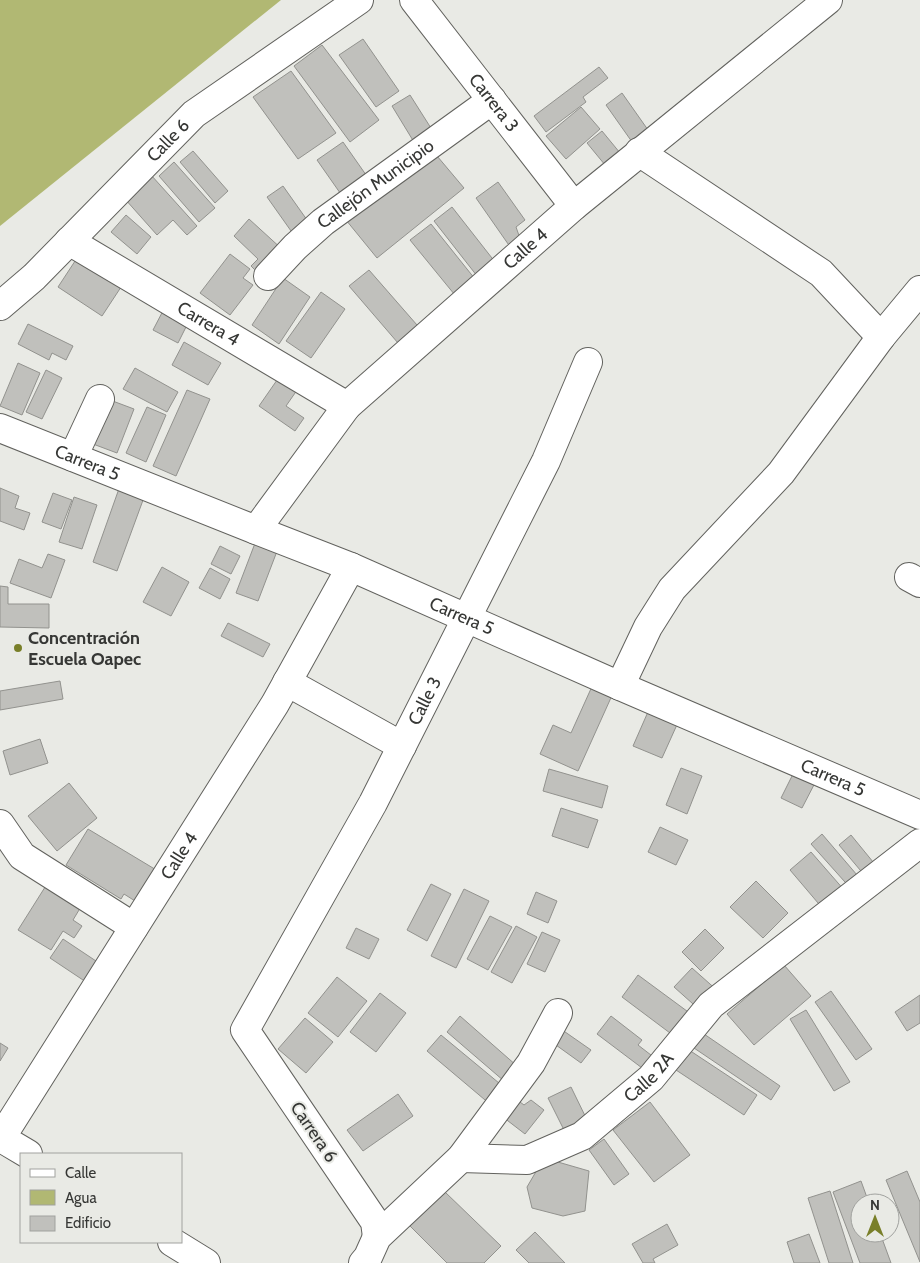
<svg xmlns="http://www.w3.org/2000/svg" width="920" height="1263" viewBox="0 0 920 1263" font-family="Cabin,sans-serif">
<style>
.water{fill:#b1b873}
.building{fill:#c0c0bc;stroke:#92928e}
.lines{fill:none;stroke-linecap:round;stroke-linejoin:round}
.street-casing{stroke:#62625e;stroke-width:30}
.secondary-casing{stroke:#62625e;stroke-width:30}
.street{stroke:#fff;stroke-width:28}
.secondary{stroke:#fff;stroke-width:28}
.poi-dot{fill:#797f29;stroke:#e9eae5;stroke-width:2}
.labels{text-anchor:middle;stroke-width:4;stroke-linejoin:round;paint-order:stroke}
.street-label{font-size:18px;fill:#363735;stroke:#e9eae5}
.poi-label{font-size:18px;font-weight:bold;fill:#363735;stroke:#e9eae5;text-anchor:start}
</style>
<rect width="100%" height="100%" fill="#e9eae5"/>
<polygon class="water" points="0,0 281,0 0,226"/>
<g class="building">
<polygon points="363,39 399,91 376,107 339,55"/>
<polygon points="322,45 379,120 350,142 294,66"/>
<polygon points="599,67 608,78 583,97 586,102 546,132 534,116"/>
<polygon points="291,71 336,133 298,159 253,97"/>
<polygon points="622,93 653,137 637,149 606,105"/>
<polygon points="410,95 436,136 417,147 392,106"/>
<polygon points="581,107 600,129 566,159 546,136"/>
<polygon points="602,131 625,159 610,171 587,143"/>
<polygon points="343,142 371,182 345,200 317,160"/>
<polygon points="432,150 464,188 377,258 346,220"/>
<polygon points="193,151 228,191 215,203 180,162"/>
<polygon points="174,162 215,208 199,222 159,176"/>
<polygon points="151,175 197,226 187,235 173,220 157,235 125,199"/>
<polygon points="498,182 525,220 516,227 522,244 513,251 476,198"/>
<polygon points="283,186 312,227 296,238 267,197"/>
<polygon points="452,207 499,267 481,281 434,221"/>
<polygon points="126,215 151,237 137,254 111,232"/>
<polygon points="249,219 283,250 260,275 251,266 258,259 234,236"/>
<polygon points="431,224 479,284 459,300 410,240"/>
<polygon points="81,252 125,281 102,316 58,287"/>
<polygon points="230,254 250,269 243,278 253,285 230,315 200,293"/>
<polygon points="369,270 424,333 404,350 349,286"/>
<polygon points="283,278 310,297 279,344 252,325"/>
<polygon points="321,292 345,309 311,358 286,341"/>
<polygon points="165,307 190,319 178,343 153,330"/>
<polygon points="28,324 73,346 66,360 52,353 49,360 18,344"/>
<polygon points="184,342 221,363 208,385 172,365"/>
<polygon points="18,363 40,373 22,415 0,406"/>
<polygon points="135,368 178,392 167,412 123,389"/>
<polygon points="46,370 62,378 42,419 26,412"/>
<polygon points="284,370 302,383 286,406 304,418 295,431 259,406"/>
<polygon points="187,390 210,399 176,476 153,466"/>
<polygon points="110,400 134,409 117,453 93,444"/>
<polygon points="147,407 166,415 146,462 126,453"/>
<polygon points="121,483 146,492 117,571 93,562"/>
<polygon points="0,488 19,496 15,508 30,513 24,530 0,521"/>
<polygon points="53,493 72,500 61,529 42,522"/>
<polygon points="74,497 97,505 82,549 59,542"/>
<polygon points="257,538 279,546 258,601 236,593"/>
<polygon points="220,546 240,556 231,574 211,564"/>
<polygon points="48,554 65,560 51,598 10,583 19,559 42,568"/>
<polygon points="162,567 189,582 171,616 143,602"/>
<polygon points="210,568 230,579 220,599 199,588"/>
<polygon points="0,586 8,587 8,604 49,604 49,628 0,627"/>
<polygon points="228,623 270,644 263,657 221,636"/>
<polygon points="60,681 63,699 0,710 0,691"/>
<polygon points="594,682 614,691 578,771 540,754 553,725 571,733"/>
<polygon points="651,705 680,718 662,758 633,746"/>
<polygon points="40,739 48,763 10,775 3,751"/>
<polygon points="681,768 702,776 687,814 666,805"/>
<polygon points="796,768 817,779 802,808 781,798"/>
<polygon points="549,769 608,786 602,808 543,791"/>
<polygon points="69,783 97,818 57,851 28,816"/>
<polygon points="561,808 598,820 588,848 552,836"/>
<polygon points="660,827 688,840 676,865 648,852"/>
<polygon points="88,829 163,874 143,906 124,894 121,899 66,865"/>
<polygon points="822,834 863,882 853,891 811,844"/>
<polygon points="851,835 878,868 866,877 839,845"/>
<polygon points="811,852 845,891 824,910 790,870"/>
<polygon points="756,881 788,913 763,938 730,907"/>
<polygon points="47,884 82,905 73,920 82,926 74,938 63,931 51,950 18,930"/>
<polygon points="431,884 451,894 427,941 407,930"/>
<polygon points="464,889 489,901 456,968 431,956"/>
<polygon points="536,892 557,901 548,923 527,914"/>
<polygon points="490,916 512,927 488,970 467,959"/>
<polygon points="516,926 537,937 512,983 491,972"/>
<polygon points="356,928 379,939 369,959 346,948"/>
<polygon points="705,929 724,948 701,971 682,952"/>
<polygon points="542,932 560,940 545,972 527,964"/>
<polygon points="63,939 99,963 86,982 50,958"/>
<polygon points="784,965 811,996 754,1045 727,1014"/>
<polygon points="692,968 719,992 702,1012 674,987"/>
<polygon points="638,975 695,1017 678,1039 622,997"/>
<polygon points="337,977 367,1001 338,1037 308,1013"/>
<polygon points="831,991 872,1049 856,1060 815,1002"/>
<polygon points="380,993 406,1013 376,1052 350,1032"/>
<polygon points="920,995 920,1023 907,1031 895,1012"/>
<polygon points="806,1010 850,1082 834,1091 790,1019"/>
<polygon points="460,1016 517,1066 504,1081 447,1032"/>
<polygon points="611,1016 642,1040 638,1045 660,1062 650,1074 597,1034"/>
<polygon points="305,1018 333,1042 306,1073 278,1049"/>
<polygon points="558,1027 591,1050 581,1063 549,1040"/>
<polygon points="704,1034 780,1086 771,1100 694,1048"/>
<polygon points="441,1035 505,1088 491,1105 427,1051"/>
<polygon points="0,1043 8,1048 0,1061"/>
<polygon points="689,1050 757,1095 744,1115 676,1070"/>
<polygon points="571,1087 590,1126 568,1138 548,1098"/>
<polygon points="398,1094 413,1116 363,1151 347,1130"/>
<polygon points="512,1096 524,1105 531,1100 544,1110 525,1134 499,1114"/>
<polygon points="650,1102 690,1155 654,1182 613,1130"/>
<polygon points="604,1139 629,1174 614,1185 589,1150"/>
<polygon points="544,1158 589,1171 585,1211 563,1216 532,1208 527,1187"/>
<polygon points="907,1171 920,1202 920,1262 886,1180"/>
<polygon points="861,1181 869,1203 860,1203 860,1233 880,1233 891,1263 860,1263 833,1192"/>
<polygon points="830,1191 853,1263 829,1263 808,1198"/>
<polygon points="445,1192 501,1246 484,1263 447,1263 410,1226"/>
<polygon points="667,1224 678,1245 653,1259 655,1263 643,1263 632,1244"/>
<polygon points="535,1232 565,1263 529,1263 516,1250"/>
<polygon points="809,1234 820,1263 794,1263 787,1242"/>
</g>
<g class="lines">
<g class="street-casing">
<g id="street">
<path id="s1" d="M414 0 574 206"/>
<polyline points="639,152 821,273 881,337"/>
<path id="s2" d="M69 241 347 406"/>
<path id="s3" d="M268 276 295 247 323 222 492 100"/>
<path id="s4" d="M0 306 34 277 194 114 359 0"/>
<path id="s5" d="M0 428 256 530"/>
<polyline points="73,457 100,399"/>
<path id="s6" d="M351 567 620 686 920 815"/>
<polyline points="909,577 920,583"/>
<polyline points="287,682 402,746"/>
<polyline points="620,686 648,627 672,589 781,473 881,337 920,290"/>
<polyline points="0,824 22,856 134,927"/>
<path id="s7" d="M461 1158 527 1160 582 1136 651 1078 711 1005 920 843"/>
<path id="s8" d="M377 1237 375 1222 245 1030 373 803 546 461 588 362"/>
<polyline points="363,1263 368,1257 377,1237 461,1158 531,1063 558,1013"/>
</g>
</g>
<g class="secondary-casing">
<g id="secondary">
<path id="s9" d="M28 1154 1 1138 275 704 351 567 256 530 347 406 574 206 828 0"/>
<polyline points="172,1242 206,1263"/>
</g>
</g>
<use href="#street" class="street"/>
<use href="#secondary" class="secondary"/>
</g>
<circle class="poi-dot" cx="18" cy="648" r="5"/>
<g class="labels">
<g class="street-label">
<text dy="6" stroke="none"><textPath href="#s1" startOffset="130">Carrera 3</textPath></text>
<text dy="6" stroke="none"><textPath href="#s4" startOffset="236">Calle 6</textPath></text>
<text dy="6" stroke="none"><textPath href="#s3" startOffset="142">Callejón Municipio</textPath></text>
<text dy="6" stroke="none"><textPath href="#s9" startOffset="1195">Calle 4</textPath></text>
<text dy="6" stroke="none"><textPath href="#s2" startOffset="162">Carrera 4</textPath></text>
<text dy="6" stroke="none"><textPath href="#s5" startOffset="94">Carrera 5</textPath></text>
<text dy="6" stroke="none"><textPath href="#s6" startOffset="121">Carrera 5</textPath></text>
<text dy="6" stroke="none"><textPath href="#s8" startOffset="622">Calle 3</textPath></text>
<text dy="6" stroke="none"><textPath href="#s6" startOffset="526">Carrera 5</textPath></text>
<text dy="6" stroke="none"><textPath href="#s9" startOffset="365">Calle 4</textPath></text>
<text dy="6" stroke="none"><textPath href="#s7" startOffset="215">Calle 2A</textPath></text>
<text transform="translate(314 1132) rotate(56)" y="6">Carrera 6</text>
</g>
<g class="poi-label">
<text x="28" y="644">Concentración<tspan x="28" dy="21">Escuela Oapec</tspan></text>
</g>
</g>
<rect x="20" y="1153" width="162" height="90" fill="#e9eae5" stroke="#a1a29f"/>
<rect x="30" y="1169" width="25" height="8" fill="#ffffff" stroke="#a1a29f"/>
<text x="65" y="1178" font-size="15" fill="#363735">Calle</text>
<rect x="30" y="1190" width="25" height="15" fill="#b1b873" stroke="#a1a29f"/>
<text x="65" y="1203" font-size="15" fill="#363735">Agua</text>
<rect x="30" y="1216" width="25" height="15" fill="#c0c0bc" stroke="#a1a29f"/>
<text x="65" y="1228" font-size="15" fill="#363735">Edificio</text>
<g transform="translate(875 1218)"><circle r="24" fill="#e9eae5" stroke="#a1a29f"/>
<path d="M0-4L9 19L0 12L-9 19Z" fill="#797f29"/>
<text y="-8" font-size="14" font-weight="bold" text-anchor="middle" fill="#363735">N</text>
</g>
</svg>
